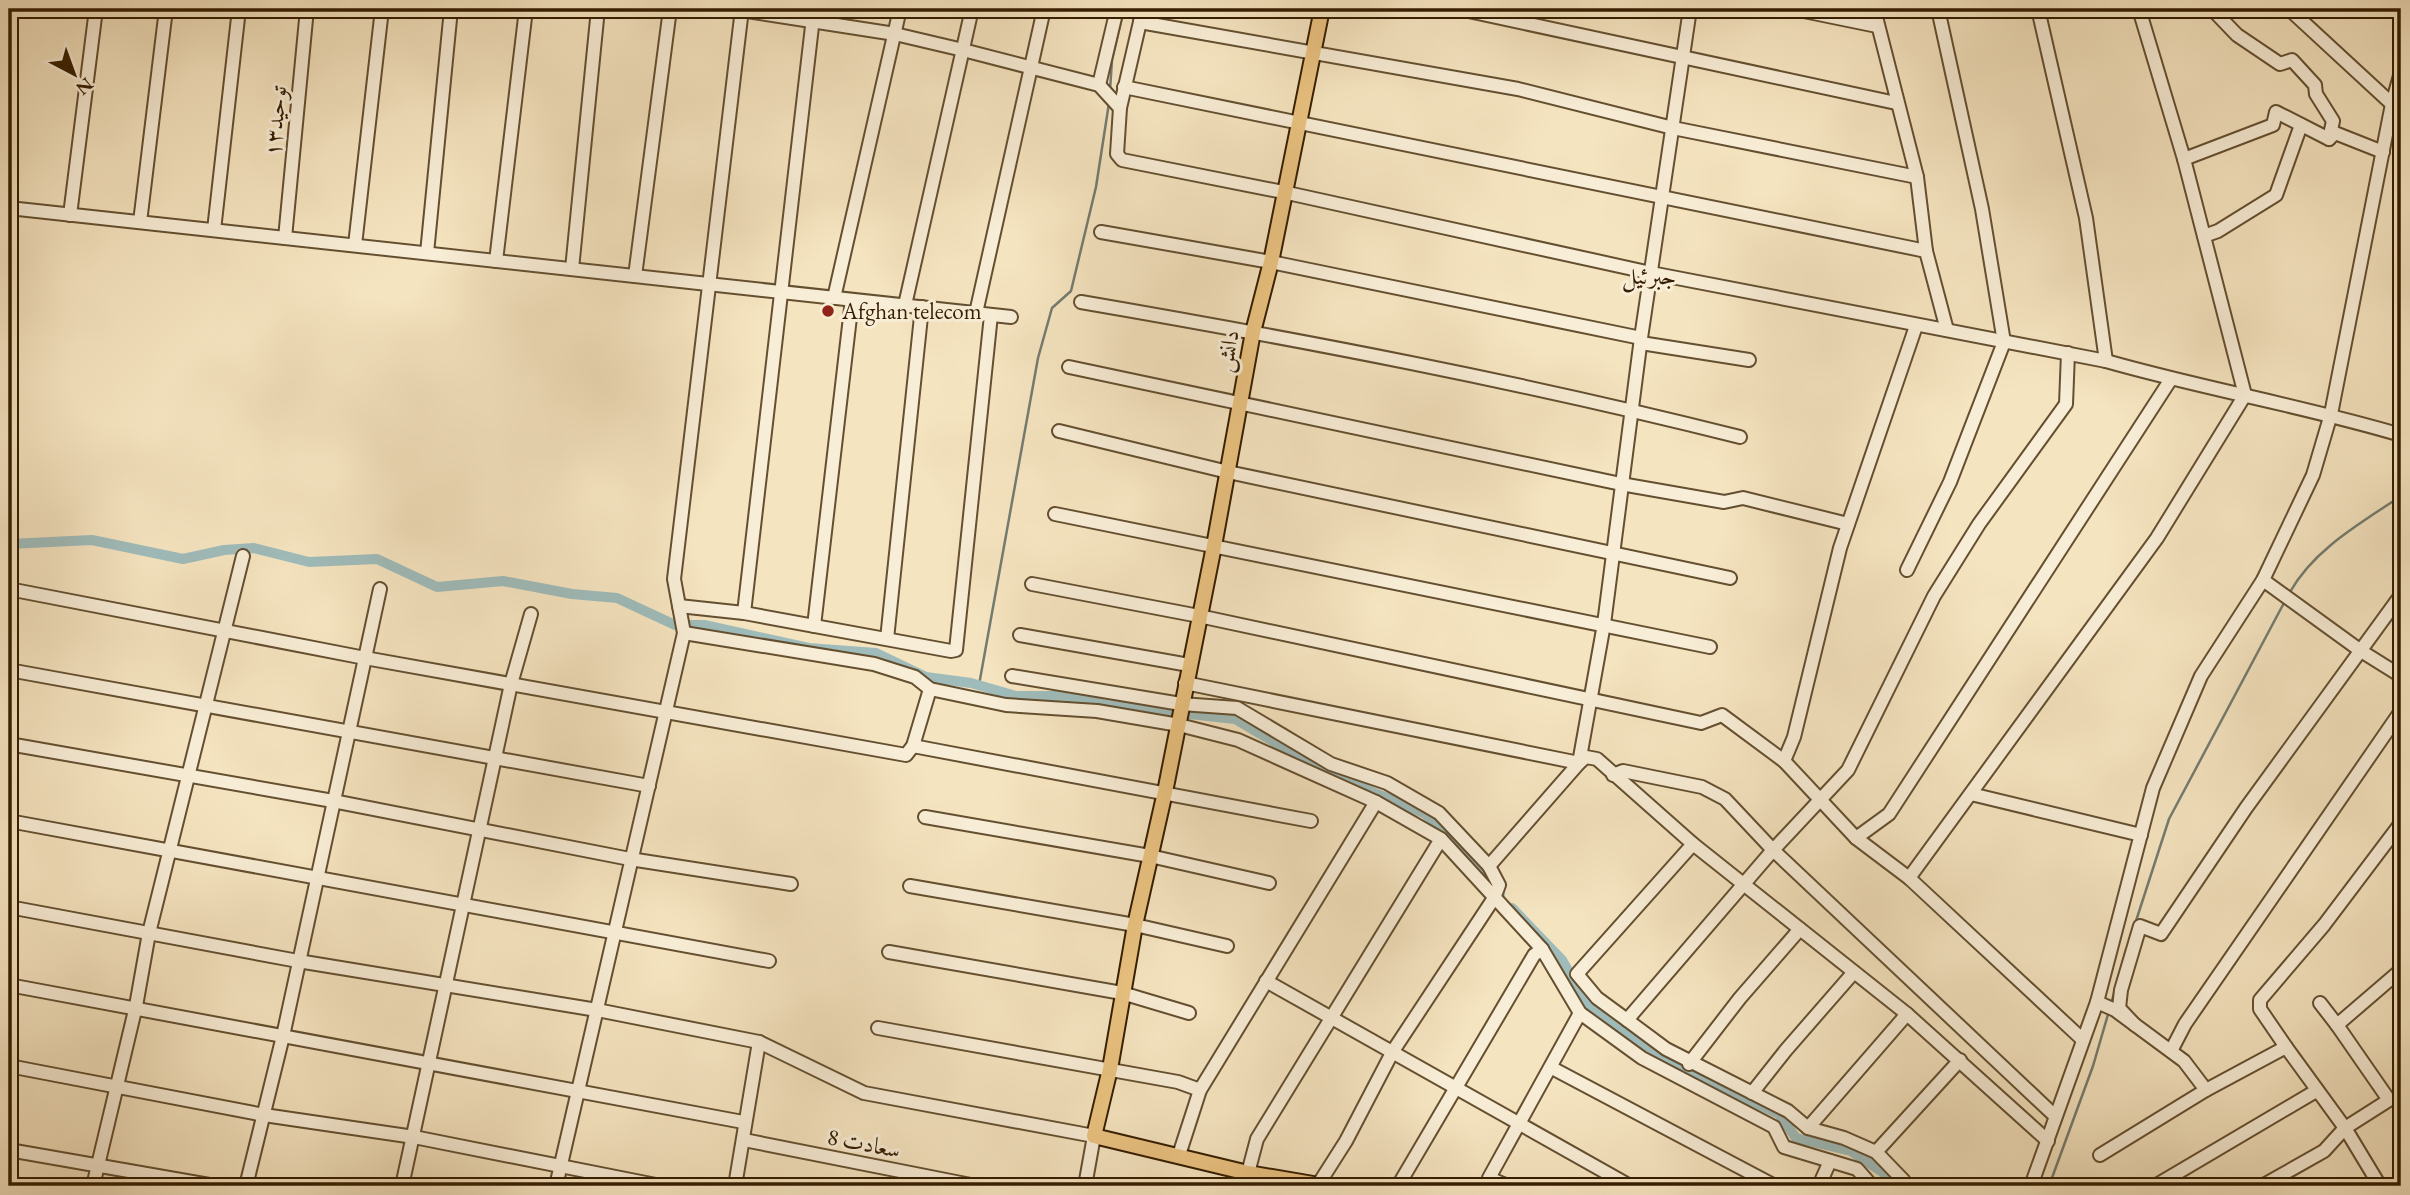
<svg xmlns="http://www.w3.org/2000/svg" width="2410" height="1195" viewBox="0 0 2410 1195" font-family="'EB Garamond',Amiri,serif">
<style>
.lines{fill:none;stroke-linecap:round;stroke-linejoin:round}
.stream{stroke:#747c70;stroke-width:2.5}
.canal{stroke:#9fbcbb;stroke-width:10}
.minor-casing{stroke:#644f30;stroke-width:16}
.major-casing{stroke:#341d00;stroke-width:18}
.minor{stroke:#f8edd6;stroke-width:12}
.major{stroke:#eac280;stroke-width:14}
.poi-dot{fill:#8f2418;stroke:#f8edd6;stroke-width:2.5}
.labels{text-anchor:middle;stroke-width:6;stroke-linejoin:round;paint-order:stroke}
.street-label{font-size:23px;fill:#341d00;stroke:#f8edd6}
.poi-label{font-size:23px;fill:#341d00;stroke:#f8edd6;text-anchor:start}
.neighbourhood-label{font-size:24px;fill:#341d00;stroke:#f8edd6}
</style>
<rect width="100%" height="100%" fill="#f5e4c0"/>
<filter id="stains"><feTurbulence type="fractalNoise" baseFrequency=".00286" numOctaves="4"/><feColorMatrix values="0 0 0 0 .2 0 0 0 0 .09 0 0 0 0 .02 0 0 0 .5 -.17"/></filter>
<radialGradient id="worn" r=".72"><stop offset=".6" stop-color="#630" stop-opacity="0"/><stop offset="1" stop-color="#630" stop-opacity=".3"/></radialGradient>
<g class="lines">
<g class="stream">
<polyline points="1110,90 1112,60 1124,9"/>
<path d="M2290 592C2314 549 2361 523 2401 496"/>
<polyline points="979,685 1038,358 1052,308 1071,291 1096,187 1109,103"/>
<polyline points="2135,924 2169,819 2285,601"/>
<polyline points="2111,1004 2126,950"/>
<polyline points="2049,1186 2093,1066 2109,1011"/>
</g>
<g class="canal">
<polyline points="9,544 92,540 183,559 224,550 254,548 309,562 377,559 437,587 503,581 572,594 617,598 675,625 704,625 809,648 876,653 926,677 971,683 1016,696 1064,696 1107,705 1235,719 1330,775 1424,813 1454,839 1500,894"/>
<polyline points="1512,908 1562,960 1586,1002 1666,1062 1779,1114 1796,1138 1851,1151 1884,1173 1887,1186"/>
</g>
<g class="minor-casing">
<g id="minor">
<polyline points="734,9 895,34 963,50 1099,85 1120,108"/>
<path d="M1143 9 1120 108 1117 154 1122 160 1283 192 1651 273 2106 361C2204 389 2304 406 2401 435"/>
<polyline points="1459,9 1896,103"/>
<polyline points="1794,9 1877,26"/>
<polyline points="1874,9 1917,177 1926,251 1947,330"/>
<polyline points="2038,9 2086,218 2106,361"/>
<polyline points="2212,9 2237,35 2280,64 2292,60 2315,85 2316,94 2333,121 2329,139"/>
<polyline points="2289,9 2392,104"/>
<polyline points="2398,9 2401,12"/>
<polyline points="1140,22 1518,89 1673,128 1917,177"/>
<polyline points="1099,85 1117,9"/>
<polyline points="1124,87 1926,251"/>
<polyline points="2184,159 2273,125 2276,112 2329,139 2335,133 2383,152"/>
<polyline points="9,208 1011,317"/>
<polyline points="70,215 96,9"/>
<polyline points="140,222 166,9"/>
<polyline points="214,230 239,9"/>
<polyline points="1101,232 1271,262 1641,338"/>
<polyline points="2204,236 2218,231 2276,195 2301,125"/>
<polyline points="285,238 307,9"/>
<polyline points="355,245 382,9"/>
<polyline points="427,253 451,9"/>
<polyline points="496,261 526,9"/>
<polyline points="572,269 598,9"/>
<polyline points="635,276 670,9"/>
<polyline points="834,298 900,9"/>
<path d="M1081 302C1302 340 1522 382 1740 437"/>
<polyline points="905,305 972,9"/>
<polyline points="976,313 1044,9"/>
<polyline points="1641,343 1749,360"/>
<polyline points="1069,367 1621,484 1724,502 1743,498 1848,524"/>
<polyline points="1059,431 1228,472 1730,578"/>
<polyline points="1055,514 1710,647"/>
<polyline points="1907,570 1950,482 2004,342 1982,209 1938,9"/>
<polyline points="2263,580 2361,651 2401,676"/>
<polyline points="1032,584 1199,616 1701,723 1722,715 1784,761 1856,838 1909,878 2083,1040"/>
<polyline points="9,589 365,658 906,755 913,746 930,689"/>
<polyline points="679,606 744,613 951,651 956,650 991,315"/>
<polyline points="744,613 814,9"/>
<polyline points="814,626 852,300"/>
<polyline points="684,633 874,664 915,677 930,689 1006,705 1097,711 1179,725 1238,740 1376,802 1441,839 1542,949 1580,1013 1642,1058 1774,1127 1784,1147 1857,1169 1872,1186"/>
<polyline points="1020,635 1189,665"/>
<polyline points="887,639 922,307"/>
<polyline points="9,670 649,786"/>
<polyline points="1012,676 1181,704 1237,708 1331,764 1387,783 1439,813 1489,866 1499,885 1494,898 1393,1051 1346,1141 1318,1185"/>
<polyline points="1185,683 1579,763 1586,757 1597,759 1693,844 1907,1014 2048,1141"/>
<polyline points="9,744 333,801 630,859 791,884"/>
<polyline points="913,746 1311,821"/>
<polyline points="1784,761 1794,737 1840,548 1916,326"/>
<polyline points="1613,775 1623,771 1702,787 1725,799 1773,850 2055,1116"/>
<polyline points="1971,794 2141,835"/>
<polyline points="925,817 1150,856 1269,883"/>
<polyline points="9,821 769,961"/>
<polyline points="1856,838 1889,814 2171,379"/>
<polyline points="1489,866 1579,763 1604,624 1641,338 1690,9"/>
<polyline points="1909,878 2157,538 2245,395 2184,159 2139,9"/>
<polyline points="910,886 1135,925 1227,946"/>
<polyline points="9,907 298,961 597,1010 759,1042 864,1093 1094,1136 1085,1186"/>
<polyline points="889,952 1122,993 1189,1013"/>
<polyline points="1266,981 1630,1186"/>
<polyline points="9,985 743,1122"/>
<polyline points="2097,1002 2115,1010 2184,1061 2206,1090"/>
<polyline points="2320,1003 2337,1025"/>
<polyline points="1627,1020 1597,998 1577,974 1693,844"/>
<polyline points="2135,1025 2119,1008 2121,990 2140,926 2161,934 2246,808 2401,595"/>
<polyline points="878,1028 1178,1082 1200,1090"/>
<polyline points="2286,1047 2260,1009 2260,1000 2324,925 2401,823"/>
<polyline points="2171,1051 2185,1024 2401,711"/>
<polyline points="1689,1064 1740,998 1800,929"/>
<polyline points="9,1066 264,1115 414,1137 661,1186"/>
<polyline points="1552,1068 1775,1186"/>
<polyline points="1752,1093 1786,1050 1854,972"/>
<polyline points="1808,1128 1907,1014"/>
<polyline points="744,1140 976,1186"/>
<polyline points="9,1150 215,1186"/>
<polyline points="1876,1152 1960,1060"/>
<polyline points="1179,1155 1200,1090 1376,802"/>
<polyline points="2100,1155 2206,1090 2286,1047 2345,1128 2380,1186"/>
<polyline points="1248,1173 1257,1139 1441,839"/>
<polyline points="1904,1181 1876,1152 1844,1138 1808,1128 1788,1111 1666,1049 1627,1020 1773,850 1848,770 1934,596 1979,524 2066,404 2068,353"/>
<polyline points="93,1186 136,1006 149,933 243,556"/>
<polyline points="246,1186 283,1036 380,589"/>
<polyline points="402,1186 511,684 531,614"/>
<polyline points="556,1186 684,633 674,579 742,9"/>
<polyline points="735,1186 759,1042"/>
<polyline points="1398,1186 1534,955 1542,949"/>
<polyline points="1508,1186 1489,1178 1580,1013"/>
<polyline points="1819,1186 1830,1161"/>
<polyline points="2031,1186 2097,1002 2153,788 2201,676 2263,580 2313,475 2331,414 2392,104 2401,72"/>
<polyline points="2155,1186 2316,1091"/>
<polyline points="2262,1186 2324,1151 2345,1128 2389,1100 2337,1025 2401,970"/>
</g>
</g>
<g class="major-casing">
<polyline id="major" points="1322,9 1271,262 1253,332 1214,546 1165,792 1135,925 1110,1069 1094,1136 1248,1173 1325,1186"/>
</g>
<use href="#minor" class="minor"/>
<use href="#major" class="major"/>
</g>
<circle class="poi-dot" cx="828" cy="311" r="7"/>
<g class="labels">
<g class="street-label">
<text transform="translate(275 121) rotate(-85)" y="8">توحید۱۳</text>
<text transform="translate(1227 351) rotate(-79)" y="8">دانش</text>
<text transform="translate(864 1143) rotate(11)" y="8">سعادت 8</text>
</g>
<g class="poi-label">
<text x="842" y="319">Afghan telecom</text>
</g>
<g class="neighbourhood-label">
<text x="1649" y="284">جبرئیل</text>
</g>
</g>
<rect width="2410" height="1195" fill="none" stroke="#f5e4c0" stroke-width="35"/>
<rect x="10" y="10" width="2389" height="1174" fill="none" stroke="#341d00" stroke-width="3.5"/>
<rect x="18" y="18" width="2375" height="1160" fill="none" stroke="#341d00" stroke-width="2"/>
<g transform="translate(74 74) rotate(139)" stroke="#f8edd6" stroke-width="5" paint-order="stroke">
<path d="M0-5L12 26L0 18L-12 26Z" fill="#341d00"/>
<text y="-10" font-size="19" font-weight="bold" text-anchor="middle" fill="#341d00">N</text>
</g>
<rect width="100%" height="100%" filter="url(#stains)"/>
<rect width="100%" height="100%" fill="url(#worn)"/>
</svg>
